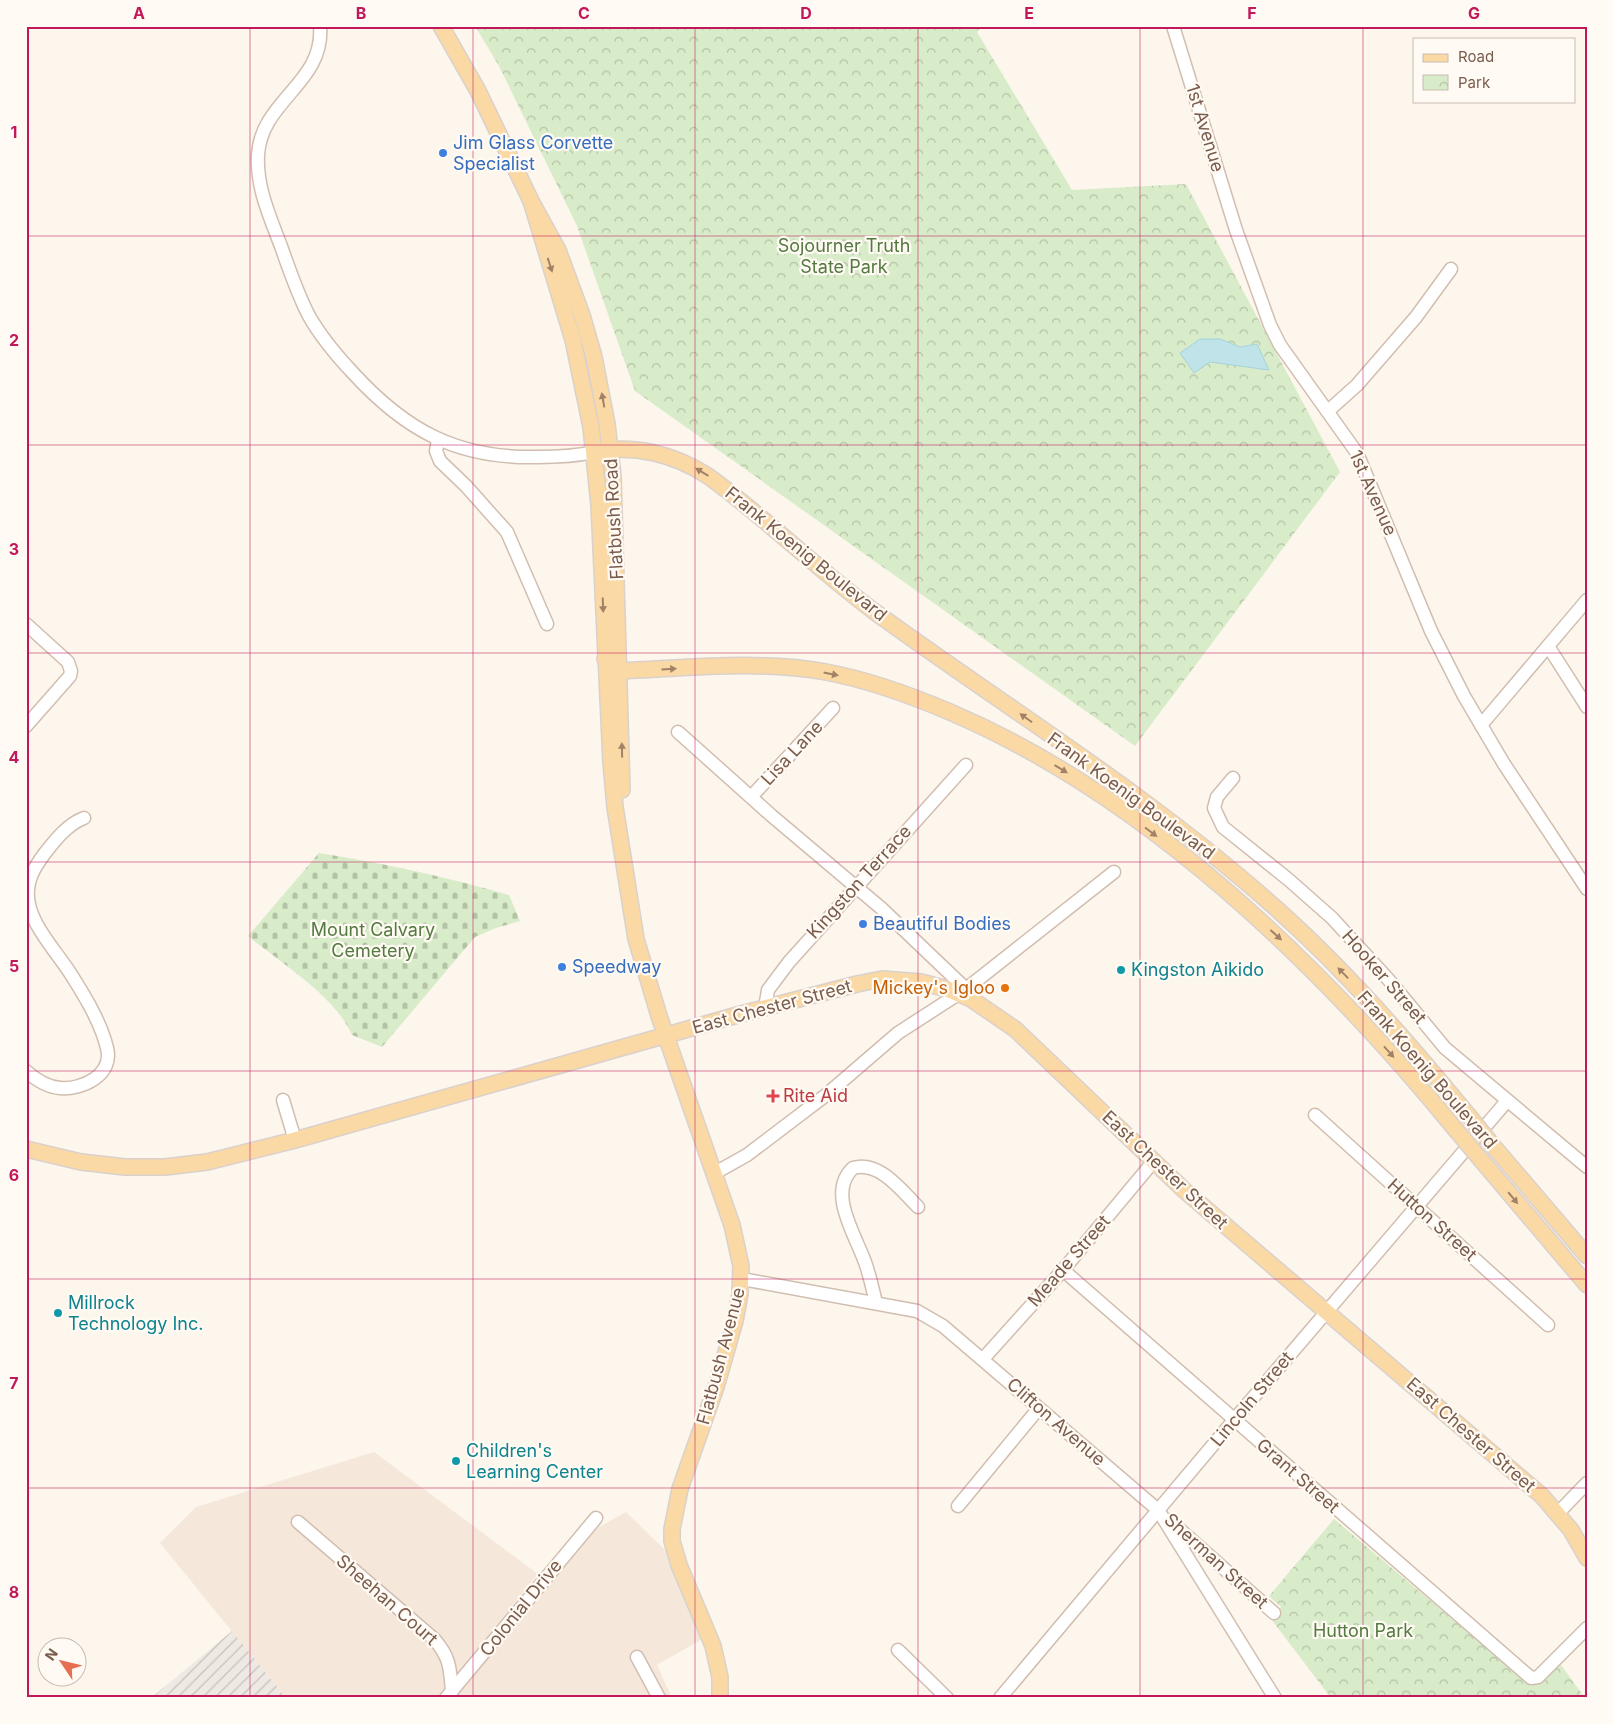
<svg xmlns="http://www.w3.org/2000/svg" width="1613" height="1724" viewBox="0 0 1613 1724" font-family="Inter,sans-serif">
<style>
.residential{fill:#f5e8da}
.industrial{fill:url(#industrial-furrows)}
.cemetery{fill:url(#cemetery-stones)}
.park{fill:url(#park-crowns)}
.water{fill:#bfe3e8;stroke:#a5d3da}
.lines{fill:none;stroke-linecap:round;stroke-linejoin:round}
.minor-casing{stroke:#d1beb0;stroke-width:15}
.major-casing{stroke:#dad1cd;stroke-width:18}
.minor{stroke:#fff;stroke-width:12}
.major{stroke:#fbd9a5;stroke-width:15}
.major-bridge-casing{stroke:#dad1cd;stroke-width:18;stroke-linecap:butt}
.major-bridge{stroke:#fbd9a5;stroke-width:15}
.oneway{fill:#a18267}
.grid{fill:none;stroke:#c2185b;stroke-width:1;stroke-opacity:0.55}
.shop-dot{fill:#3f7fe0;stroke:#fffaf3;stroke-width:2}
.culture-dot{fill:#0f9aa8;stroke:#fffaf3;stroke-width:2}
.food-dot{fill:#e8710a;stroke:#fffaf3;stroke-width:2}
.health-dot{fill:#e0444e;stroke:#fffaf3;stroke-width:2}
.labels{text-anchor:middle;stroke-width:4.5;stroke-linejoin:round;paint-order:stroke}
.street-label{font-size:18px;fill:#7a5c4d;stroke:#fffaf3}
.shop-label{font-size:18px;fill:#366cbe;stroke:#fffaf3;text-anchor:start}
.park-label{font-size:18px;fill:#537a41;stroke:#fffaf3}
.culture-label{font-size:18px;fill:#0d838f;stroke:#fffaf3;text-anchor:start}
.food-label{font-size:18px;fill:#c56008;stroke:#fffaf3;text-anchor:end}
.health-label{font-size:18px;fill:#be3a42;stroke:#fffaf3;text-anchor:start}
.neatline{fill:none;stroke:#c2185b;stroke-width:2}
.grid-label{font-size:16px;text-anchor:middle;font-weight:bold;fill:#c2185b}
</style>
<defs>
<pattern id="industrial-furrows" width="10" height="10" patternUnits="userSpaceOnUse" patternTransform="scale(1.25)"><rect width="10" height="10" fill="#efe9e4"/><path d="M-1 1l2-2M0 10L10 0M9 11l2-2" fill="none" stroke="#c7c0bb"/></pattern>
<pattern id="cemetery-stones" width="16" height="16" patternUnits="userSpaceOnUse" patternTransform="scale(1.25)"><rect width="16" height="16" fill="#d8ecc9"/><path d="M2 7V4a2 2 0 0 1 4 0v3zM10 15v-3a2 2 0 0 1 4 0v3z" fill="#b4c2a5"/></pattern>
<pattern id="park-crowns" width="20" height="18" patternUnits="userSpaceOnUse" patternTransform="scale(1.25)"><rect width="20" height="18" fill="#d8ecc9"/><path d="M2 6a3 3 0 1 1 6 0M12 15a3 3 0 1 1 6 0" fill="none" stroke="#b4c2a5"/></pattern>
</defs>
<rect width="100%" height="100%" fill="#fdf6ec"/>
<g class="residential">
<polygon points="374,1452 538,1574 439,1698 286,1698 160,1543 196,1507"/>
<polygon points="626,1512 666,1551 704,1638 657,1665 672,1698 454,1698 590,1532"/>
</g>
<polygon class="industrial" points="232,1631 286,1698 151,1698"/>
<path class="cemetery" d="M319 853C383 863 447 877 509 895L520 921 496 928 475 937 382 1047 352 1035C336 997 281 963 248 936Z"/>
<g class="park">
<polygon points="475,26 982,26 977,32 1072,190 1186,184 1340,472 1135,746 635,391 577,226 499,66"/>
<polygon points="1334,1519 1531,1686 1561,1665 1585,1698 1331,1698 1271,1619 1281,1607 1269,1596"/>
</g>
<polygon class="water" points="1200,339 1220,339 1240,347 1257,344 1269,370 1210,362 1194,373 1180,353"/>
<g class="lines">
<g class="minor-casing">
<g id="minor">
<path d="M320 26C325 83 261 100 258 155 256 188 271 219 282 249 290 272 298 295 309 316 321 337 336 355 353 373 406 431 458 459 538 457 557 457 576 456 594 452"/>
<polyline points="1173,26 1236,230 1270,325 1280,345 1357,453 1431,631 1464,696 1504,764 1587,889"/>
<polyline points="1328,411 1357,385 1416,317 1451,269"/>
<polyline points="438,440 436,451 440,461 466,486 507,532 547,624"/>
<polyline points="26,624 68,662 71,671 70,676 26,726"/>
<polyline points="1548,646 1587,707"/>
<polyline points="1481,725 1587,600"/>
<polyline points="678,732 772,816 881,908 966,989"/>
<polyline points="1233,778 1217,797 1214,808 1223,827 1289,880 1332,918 1388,979 1445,1048 1587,1167"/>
<polyline points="751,797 833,708"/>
<polyline points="765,1008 768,990 789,962 966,765"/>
<path d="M26 1071C35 1079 47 1087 60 1088 82 1090 114 1075 107 1048 101 1023 86 998 72 976 57 951 25 921 28 890 29 875 37 864 45 853 56 839 68 824 84 818"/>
<polyline points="283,1100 295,1140"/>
<polyline points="1315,1115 1548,1325"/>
<polyline points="713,1174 747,1155 826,1095 898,1033 966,989 1114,872"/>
<polyline points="1063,1270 1531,1678 1538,1677 1587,1628"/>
<polyline points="742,1279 917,1311 943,1326 1158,1510 1275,1698"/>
<path d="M876 1303C873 1290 870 1277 866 1265 857 1237 826 1193 853 1168 879 1160 902 1191 918 1207"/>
<polyline points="983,1359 1063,1270 1153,1162"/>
<polyline points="958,1506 1039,1408"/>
<polyline points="1558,1513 1587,1483"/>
<polyline points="1169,1520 1274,1613"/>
<path d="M298 1522 434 1639C450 1657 450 1668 452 1691"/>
<polyline points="898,1650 947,1698"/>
<polyline points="637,1657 659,1698"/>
<polyline points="446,1698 596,1518"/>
<polyline points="1000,1698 1234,1420 1506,1102"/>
</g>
</g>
<g class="major-casing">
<g id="major">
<polyline points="441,26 478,91 531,201 558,250 582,315 594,357 607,424 613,476 622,790"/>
<polyline points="531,201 573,340 591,427 599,505 611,762 615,807 636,939 659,1016 732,1225 741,1266 740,1294 735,1321 716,1387 680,1489 672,1529 672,1541 679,1565 713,1646 720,1677 720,1698"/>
<path d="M594 452C634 444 674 454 708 476 766 518 817 569 875 612 1007 708 1147 794 1270 903 1343 967 1406 1040 1468 1115"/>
<path d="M605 659 613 668 620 671C689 668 758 660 826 672 869 680 910 695 950 712 1147 796 1322 966 1456 1130"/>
<polyline points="1494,1147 1587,1256"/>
<polyline points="26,1149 81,1162 125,1167 165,1167 207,1162 295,1140 741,1014 857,984 882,979 921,982 947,989 971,999 1015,1029 1185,1191 1542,1496 1571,1530 1587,1558"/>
<polyline points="1482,1161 1587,1285"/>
</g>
</g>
<use href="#minor" class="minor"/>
<use href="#major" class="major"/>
<g class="major-bridge-casing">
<g id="major-bridge">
<polyline points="1468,1115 1494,1147"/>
<polyline points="1456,1130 1482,1161"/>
</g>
</g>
<use href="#major-bridge" class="major-bridge"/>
</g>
<defs><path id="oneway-solid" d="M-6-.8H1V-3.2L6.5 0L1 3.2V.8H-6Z" transform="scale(1.25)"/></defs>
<g class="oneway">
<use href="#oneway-solid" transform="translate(550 265) rotate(72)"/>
<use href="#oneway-solid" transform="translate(603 400) rotate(-100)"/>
<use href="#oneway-solid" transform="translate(702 472) rotate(-149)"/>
<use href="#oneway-solid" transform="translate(603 605) rotate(88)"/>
<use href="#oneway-solid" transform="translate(669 669) rotate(-3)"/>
<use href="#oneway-solid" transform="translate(831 674) rotate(11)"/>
<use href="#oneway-solid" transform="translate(1026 718) rotate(-145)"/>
<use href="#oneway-solid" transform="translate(622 750) rotate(-91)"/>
<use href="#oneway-solid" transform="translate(1061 769) rotate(31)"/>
<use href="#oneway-solid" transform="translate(1151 832) rotate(37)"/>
<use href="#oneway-solid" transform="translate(1276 935) rotate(42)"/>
<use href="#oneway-solid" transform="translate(1343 973) rotate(-134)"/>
<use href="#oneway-solid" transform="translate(1389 1052) rotate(48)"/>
<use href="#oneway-solid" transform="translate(1513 1198) rotate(50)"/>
</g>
<path class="grid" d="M250 26V1698M473 26V1698M695 26V1698M918 26V1698M1140 26V1698M1363 26V1698M26 236H1587M26 445H1587M26 653H1587M26 862H1587M26 1071H1587M26 1279H1587M26 1488H1587"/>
<g class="shop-dot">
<circle cx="443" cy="153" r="5"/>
<circle cx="863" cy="924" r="5"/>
<circle cx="562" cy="967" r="5"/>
</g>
<g class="culture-dot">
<circle cx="1121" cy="970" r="5"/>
<circle cx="58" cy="1313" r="5"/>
<circle cx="456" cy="1461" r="5"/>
</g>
<circle class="food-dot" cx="1005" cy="988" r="5"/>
<path class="health-dot" d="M770.5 1088.5h5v5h5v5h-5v5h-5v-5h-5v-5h5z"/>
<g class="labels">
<g class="street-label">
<text transform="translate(1205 128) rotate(73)" y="6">1st Avenue</text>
<text transform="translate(1373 493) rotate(66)" y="6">1st Avenue</text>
<text transform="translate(614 519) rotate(-93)" y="6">Flatbush Road</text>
<text transform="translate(806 554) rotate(39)" y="6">Frank Koenig Boulevard</text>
<text transform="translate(792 753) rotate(-47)" y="6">Lisa Lane</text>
<text transform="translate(1131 796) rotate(36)" y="6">Frank Koenig Boulevard</text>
<text transform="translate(859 882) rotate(-48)" y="6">Kingston Terrace</text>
<text transform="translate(1384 977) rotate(49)" y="6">Hooker Street</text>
<text transform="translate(772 1007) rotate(-15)" y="6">East Chester Street</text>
<text transform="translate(1427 1070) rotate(49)" y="6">Frank Koenig Boulevard</text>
<text transform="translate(1165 1170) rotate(43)" y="6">East Chester Street</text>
<text transform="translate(1432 1220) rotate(42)" y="6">Hutton Street</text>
<text transform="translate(1069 1261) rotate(-49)" y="6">Meade Street</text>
<text transform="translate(721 1356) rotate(-75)" y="6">Flatbush Avenue</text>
<text transform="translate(1252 1399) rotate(-50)" y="6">Lincoln Street</text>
<text transform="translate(1056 1422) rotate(41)" y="6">Clifton Avenue</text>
<text transform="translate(1471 1435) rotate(41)" y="6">East Chester Street</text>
<text transform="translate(1298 1476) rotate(41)" y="6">Grant Street</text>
<text transform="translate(1216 1561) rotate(42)" y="6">Sherman Street</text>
<text transform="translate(387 1600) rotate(41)" y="6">Sheehan Court</text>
<text transform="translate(521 1608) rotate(-51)" y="6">Colonial Drive</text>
</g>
<g class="shop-label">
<text x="453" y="149">Jim Glass Corvette<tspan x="453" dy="21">Specialist</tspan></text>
<text x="873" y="930">Beautiful Bodies</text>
<text x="572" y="973">Speedway</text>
</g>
<g class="park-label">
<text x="844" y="252">Sojourner Truth<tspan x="844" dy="21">State Park</tspan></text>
<text x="373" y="936">Mount Calvary<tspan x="373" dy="21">Cemetery</tspan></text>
<text x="1363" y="1637">Hutton Park</text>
</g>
<g class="culture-label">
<text x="1131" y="976">Kingston Aikido</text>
<text x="68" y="1309">Millrock<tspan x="68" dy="21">Technology Inc.</tspan></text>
<text x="466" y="1457">Children's<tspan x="466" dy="21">Learning Center</tspan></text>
</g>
<g class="food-label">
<text x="995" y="994">Mickey's Igloo</text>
</g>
<g class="health-label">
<text x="783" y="1102">Rite Aid</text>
</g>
</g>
<rect width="1613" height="1724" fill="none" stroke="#fffaf3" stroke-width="55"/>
<rect x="1413" y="38" width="162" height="65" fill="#fffaf3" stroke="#cabbb1"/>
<rect x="1423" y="54" width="25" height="8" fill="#fbd9a5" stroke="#cabbb1"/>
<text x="1458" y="62" font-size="15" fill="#7a5c4d">Road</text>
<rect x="1423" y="75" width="25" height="15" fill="url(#park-crowns)" stroke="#cabbb1"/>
<text x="1458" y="88" font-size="15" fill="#7a5c4d">Park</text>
<g transform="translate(62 1662) rotate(305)"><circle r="24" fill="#fffaf3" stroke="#cabbb1"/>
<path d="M0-4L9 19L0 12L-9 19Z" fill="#e76f51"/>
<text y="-8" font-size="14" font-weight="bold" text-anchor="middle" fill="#7a5c4d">N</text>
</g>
<rect x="28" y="28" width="1558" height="1668" class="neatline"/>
<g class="grid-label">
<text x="139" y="19">A</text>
<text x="361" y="19">B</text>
<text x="584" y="19">C</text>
<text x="806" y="19">D</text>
<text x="1029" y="19">E</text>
<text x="1252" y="19">F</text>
<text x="1474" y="19">G</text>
<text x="14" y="138">1</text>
<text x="14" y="346">2</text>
<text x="14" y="555">3</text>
<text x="14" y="763">4</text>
<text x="14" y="972">5</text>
<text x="14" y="1181">6</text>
<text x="14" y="1389">7</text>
<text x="14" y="1598">8</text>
</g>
</svg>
